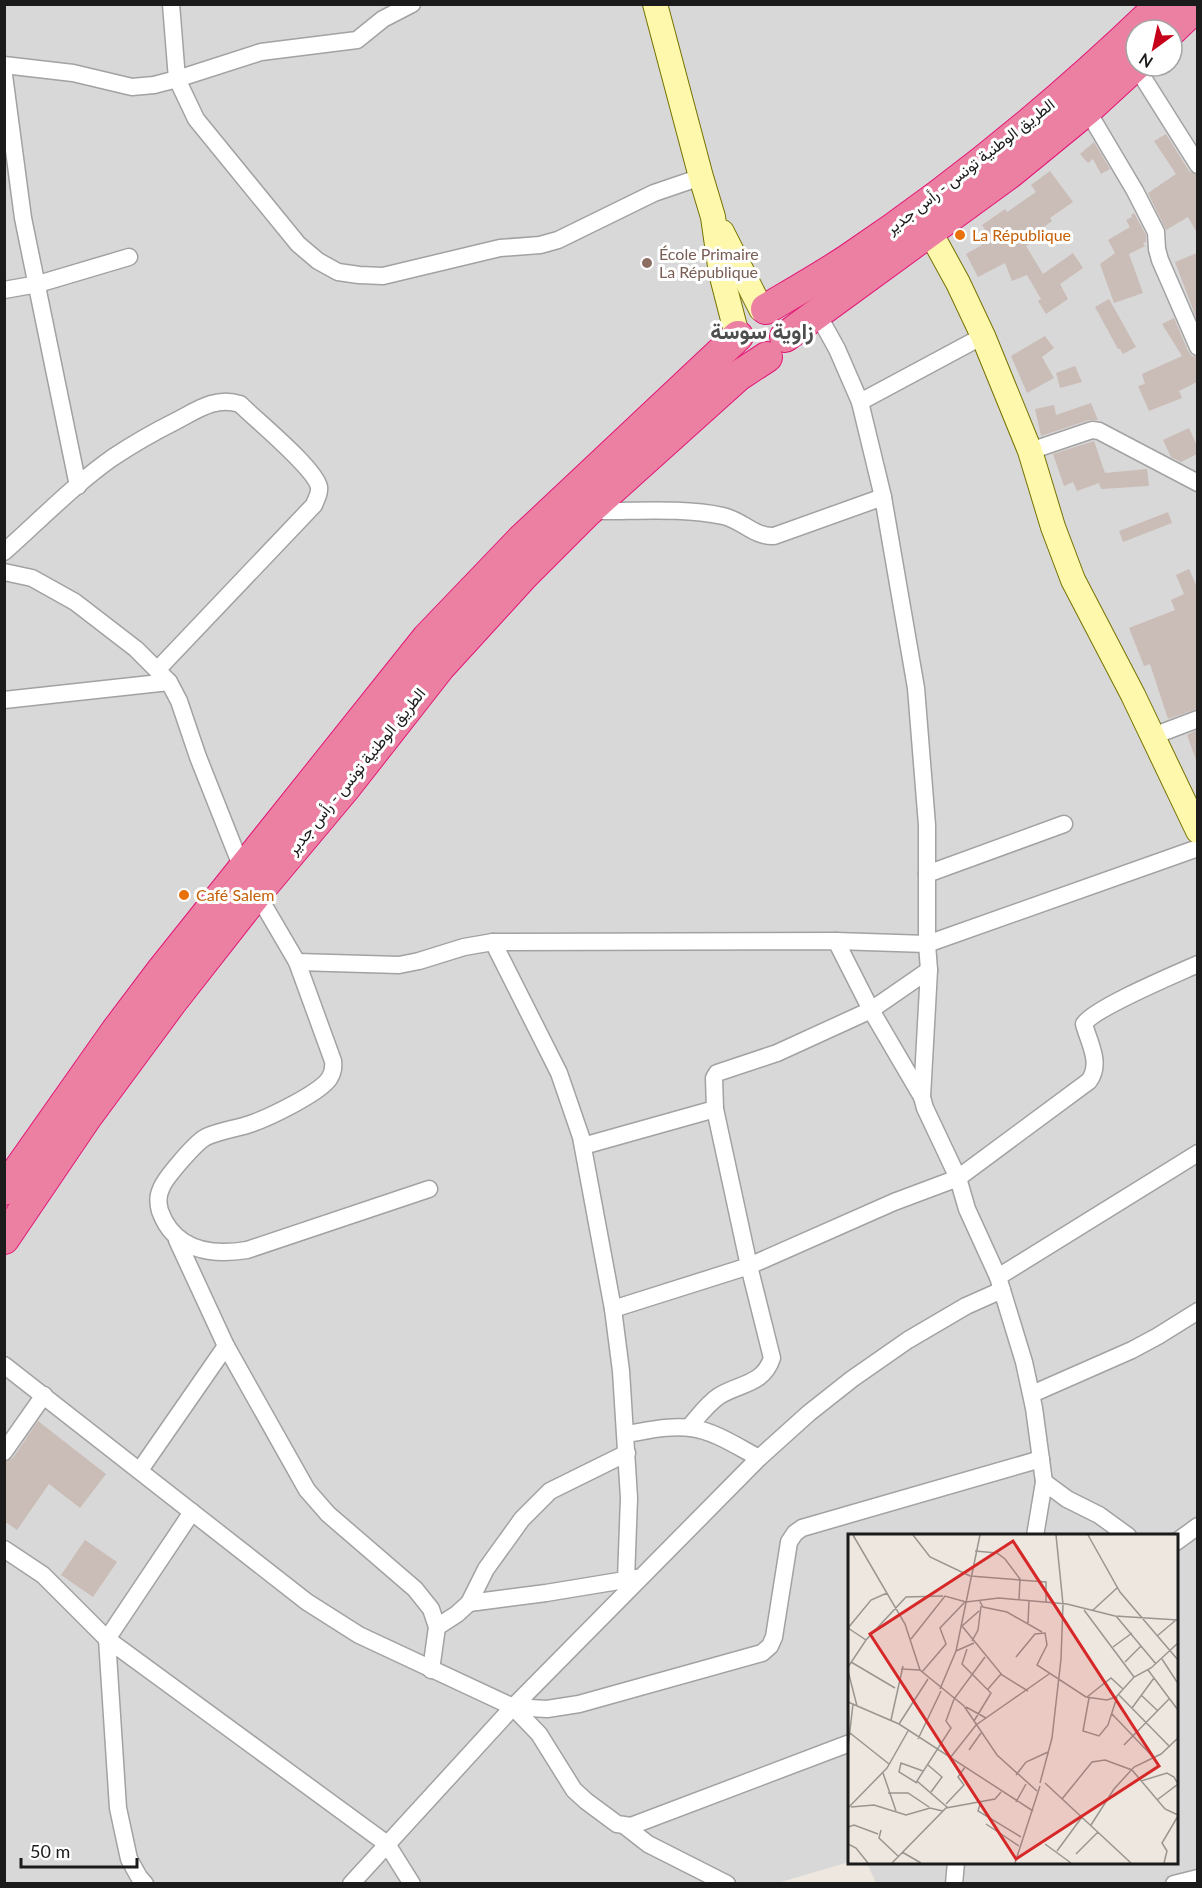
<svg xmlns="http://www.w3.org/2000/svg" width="1202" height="1888" viewBox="0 0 1202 1888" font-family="Lato,Vazirmatn,sans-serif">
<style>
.residential{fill:#d9d8d8;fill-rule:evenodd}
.building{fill:#cabcb6}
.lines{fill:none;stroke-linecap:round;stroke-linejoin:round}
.street-casing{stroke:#a2a2a2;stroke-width:19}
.secondary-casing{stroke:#747200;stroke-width:26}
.highway-casing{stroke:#e21676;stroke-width:32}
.street{stroke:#fff;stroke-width:16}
.secondary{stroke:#fef8ad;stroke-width:24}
.highway{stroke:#ec80a2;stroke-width:30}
.food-dot{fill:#e8710a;stroke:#fff;stroke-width:2}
.education-dot{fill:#8d6e63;stroke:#fff;stroke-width:2}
.labels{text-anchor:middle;stroke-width:6;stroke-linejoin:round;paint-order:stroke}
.street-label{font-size:16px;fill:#1b1b1b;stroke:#fff}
.food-label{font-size:16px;fill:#c56008;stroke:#fff;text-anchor:start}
.education-label{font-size:16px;fill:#785e54;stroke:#fff;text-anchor:start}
.district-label{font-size:22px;font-weight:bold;fill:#4e4e4e;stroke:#fff}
.inset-road{fill:none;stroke:#9a9591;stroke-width:1.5}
.view{fill:#d62828;fill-opacity:0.15;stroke:#d62828;stroke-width:3}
.inset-edge{fill:none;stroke:#1b1b1b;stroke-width:3}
</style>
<rect width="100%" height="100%" fill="#eee7df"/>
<path class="residential" d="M5 5H1197V1883H876L867 1863 1176 1862V1536H850L849 1862 774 1884H5ZM1136 30H1172V66H1136Z"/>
<g class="building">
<polygon points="1166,134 1189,171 1197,175 1197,233 1188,217 1166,230 1148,193 1176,174 1154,141"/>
<polygon points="1094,142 1110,169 1101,174 1093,159 1088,163 1080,154"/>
<polygon points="1050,171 1073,202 1050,218 1052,221 1026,240 1029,244 1026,246 1043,274 1073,253 1083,268 1060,284 1068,299 1046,314 1038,301 1041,299 1027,275 1012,281 1005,263 978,277 966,254 982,245 979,238 988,234 982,225 1005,209 1007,212 1036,192 1031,185"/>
<polygon points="1134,213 1146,235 1146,242 1143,243 1145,246 1129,254 1143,293 1114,303 1100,264 1115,253 1108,240 1130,227 1126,220 1132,217 1131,215"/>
<polygon points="1197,253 1197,320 1175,262"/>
<polygon points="1109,299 1136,347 1123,354 1120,349 1118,349 1095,307"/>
<polygon points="1174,318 1188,351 1192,356 1197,357 1197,382 1179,391 1182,398 1149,411 1138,386 1145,384 1142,374 1182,356 1162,324"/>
<polygon points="1045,336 1054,348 1042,357 1054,378 1027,393 1011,356"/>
<polygon points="1075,366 1082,382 1060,388 1056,373"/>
<polygon points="1091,403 1098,420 1089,420 1041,436 1035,409 1054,405 1056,415"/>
<polygon points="1189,428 1197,446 1197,454 1181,462 1171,457 1163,440"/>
<polygon points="1094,441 1105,473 1147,469 1149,486 1101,489 1099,483 1077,491 1073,482 1064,486 1053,454"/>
<polygon points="1168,512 1172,523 1123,542 1119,531"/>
<polygon points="1189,569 1197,587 1197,709 1168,719 1150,664 1144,666 1129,628 1175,610 1171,600 1184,594 1176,575"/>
<polygon points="1197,730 1197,760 1196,760 1187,735"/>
<polygon points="38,1421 106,1474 80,1508 49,1484 17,1530 4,1521 4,1462 13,1458"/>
<polygon points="85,1540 117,1562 93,1597 61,1575"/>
</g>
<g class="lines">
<g class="street-casing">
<g id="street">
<polyline points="171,4 177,79 196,119 298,244 318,261 338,272 359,275 383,276 500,248 540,245 558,240 654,193 701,177"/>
<polyline points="4,65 73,73 132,87 154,85 177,79 261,52 357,40 383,19 412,4"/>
<polyline points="1135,65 1198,165"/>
<polyline points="4,75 23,218 78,486"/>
<polyline points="1087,110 1135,191 1156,232 1157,249 1160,260 1198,347"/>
<polyline points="4,290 38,284 129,257"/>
<polyline points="817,313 837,349 860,402 883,497 916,688 927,825 927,944 929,970 922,1097 925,1108 958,1178 967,1209 998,1277 1024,1362 1034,1408 1044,1482 1035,1536"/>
<polyline points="860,402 983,336"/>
<polyline points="1030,451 1092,430 1099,431 1198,483"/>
<path d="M588 511C632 512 680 507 723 516 742 520 754 537 774 536L883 497"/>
<path d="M4 552C40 520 74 485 112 458 133 444 154 432 176 421 197 410 216 396 240 404 256 420 315 468 319 487 320 494 316 499 314 505L158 669"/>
<path d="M4 572 32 578 75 602 136 649 169 682 179 701 198 757 242 868 297 962 333 1061C334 1068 333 1073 329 1079 318 1094 268 1118 250 1124 235 1129 219 1131 206 1137 196 1142 164 1179 161 1189 158 1195 158 1204 160 1211 174 1250 211 1256 247 1250L429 1189"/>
<polyline points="4,700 169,682"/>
<polyline points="1153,736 1198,719"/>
<polyline points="927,874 1064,824"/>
<polyline points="836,941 871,1010 922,1097"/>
<polyline points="493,942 559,1073 581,1137 613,1309 621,1371 629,1498 626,1580"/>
<polyline points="297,962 399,965 419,961 464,947 493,942 836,941 927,944 1198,848"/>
<polyline points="583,1146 715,1109"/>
<polyline points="177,1240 226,1346 307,1490 328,1514 415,1589 431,1609 437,1627 431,1670"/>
<polyline points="998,1277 1198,1153"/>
<path d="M613 1309 749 1266 894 1202 958 1178 1089 1081C1102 1063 1089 1043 1084 1024 1094 1008 1176 974 1198 964"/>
<polyline points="4,1365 307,1602 359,1635 513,1707 539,1734 574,1790 586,1801 617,1824 631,1826 850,1743"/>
<polyline points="1032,1394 1132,1350 1158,1336 1198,1311"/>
<path d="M689 1427C698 1417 707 1404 719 1396 740 1383 763 1385 772 1358L749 1266 715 1109 714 1078 717 1073 777 1053 871 1010 929 970"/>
<path d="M626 1434C646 1431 670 1425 691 1428 715 1431 738 1447 759 1458"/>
<polyline points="4,1452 44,1395"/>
<polyline points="140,1470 226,1346"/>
<polyline points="1044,1482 1067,1499 1099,1515 1128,1536"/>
<polyline points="1176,1542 1198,1526"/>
<polyline points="4,1549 43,1575 107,1639 387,1844 412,1884"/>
<polyline points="469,1603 546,1593 637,1578"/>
<polyline points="437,1627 457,1614 469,1603 486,1569 522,1519 550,1491 627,1453"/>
<polyline points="513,1707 547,1709 579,1704 762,1653 770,1646 774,1637 789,1542 795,1533 802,1528 1041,1459"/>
<polyline points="625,1826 648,1844 727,1884"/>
<polyline points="145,1884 139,1877 129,1859 118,1808 107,1639 192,1512"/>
<polyline points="351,1884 513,1707 759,1458 809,1413 852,1379 908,1340 966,1306 1002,1290"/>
<polyline points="954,1884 956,1862"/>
<polyline points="1174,1884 1198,1878"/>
</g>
</g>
<g class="secondary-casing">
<g id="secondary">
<polyline points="655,4 701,177 713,217 721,273 737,335"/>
<polyline points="919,218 930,232 958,283 983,336 1030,451 1053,527 1073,580 1133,695 1198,831"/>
<polyline points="722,232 761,309"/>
</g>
</g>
<g class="highway-casing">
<g id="highway">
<polyline points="1172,30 1198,5"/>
<path d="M766 309C793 293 821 277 847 260 959 185 1064 98 1161 4"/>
<polyline points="785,337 1010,173 1087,110 1136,65"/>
<polyline points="4,1190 116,1031 162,970 427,638 521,540 738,336"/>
<polyline points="4,1239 86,1118 171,1003 258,892 346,787 440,667 524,575 588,511 738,376 767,357"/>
</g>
</g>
<use href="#street" class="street"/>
<use href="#secondary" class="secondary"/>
<use href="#highway" class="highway"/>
</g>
<g class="food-dot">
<circle cx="960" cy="235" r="6"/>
<circle cx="184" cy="895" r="6"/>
</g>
<circle class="education-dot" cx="647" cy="263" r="6"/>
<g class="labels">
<g class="street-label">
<text transform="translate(970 166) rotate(-38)" y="6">الطريق الوطنية تونس - رأس جدير</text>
<text transform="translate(356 771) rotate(-51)" y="6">الطريق الوطنية تونس - رأس جدير</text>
</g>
<g class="food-label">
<text x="972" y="241">La République</text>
<text x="196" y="901">Café Salem</text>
</g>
<g class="education-label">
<text x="659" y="260">École Primaire<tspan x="659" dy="18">La République</tspan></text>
</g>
<g class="district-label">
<text x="762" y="339">زاوية سوسة</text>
</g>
</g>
<g transform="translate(848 1534)">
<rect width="330" height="330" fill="#eee7df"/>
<path class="inset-road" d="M5 1 57 90 72 136 116 172 149 221 189 257M65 1 82 23 122 42 198 48V69M240 1 272 58 330 126M127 17 149 19 157 25 172 45 171 66M131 66 135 73 159 78 194 98M236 76 286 143M244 77 269 54M268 82 308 130M180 89 181 67M114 92 154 141 180 157M114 92 131 77M0 94 23 66 39 59M0 94 18 106M309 102 328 86M63 105 97 62 118 68 151 64 219 70 267 82 330 86M124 107 130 96 133 72M265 113 284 99M119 115 114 130 143 159 126 187M108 117 126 109M168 123 187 100 197 99 199 111 189 131 238 163 259 166 268 163 286 143 303 134 330 109M314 125 329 148M3 128 47 154M277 128 293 112M0 133 18 106 58 63 95 62M53 135 72 136M300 136 330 176M0 137 9 172M74 138 98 110 92 94 117 68M92 155 108 117 132 1M140 155 153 140M271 161 322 213M293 161 310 177M239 163 263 144 275 155M241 164 235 197 251 202 260 191 269 163M0 168 51 190 185 277M118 173 138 184M284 174 306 144M264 180 306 224M43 186 55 132M51 190 80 145M2 199 41 230M70 205 93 157M276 211 321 165M0 213 5 170M121 216 133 199M102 224 128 191 201 140M80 231 94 243 83 258M35 239 48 277M168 241 178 228 200 218M293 247 319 239 326 243 330 250 309 266M69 249 51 238 53 229 75 237M192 249 204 204 213 125 215 70 208 1M197 249 283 329M40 259H60L81 273M214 265 244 228 257 226 284 236 317 275 330 281M133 267 130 277 173 303M168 268 178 250M98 270 116 251 110 243 117 233M3 273 26 271 58 281 82 274 95 277M0 274 39 234 60 197M100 274 69 247 103 194 98 187 106 165 137 123M138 290 171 312M243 291 266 255 286 233 313 220 330 204M0 293 6 291 30 300M33 296 31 304 50 322M0 310 8 314 20 329M197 310 223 329M209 317 234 283M54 318 73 329M228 320 250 298M44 329 98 274 147 265 153 258M167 329 192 252M316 329 319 317 314 309 330 282"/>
<path class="view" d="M165 7 311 232 168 325 22 100Z"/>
<rect width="330" height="330" class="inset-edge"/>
</g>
<rect width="1202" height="1888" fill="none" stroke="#1b1b1b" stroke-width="12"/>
<g transform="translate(1154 48) rotate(213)"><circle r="28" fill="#ffffff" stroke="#a4a4a4" stroke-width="1.5"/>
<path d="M0-4.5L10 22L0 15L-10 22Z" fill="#c6001a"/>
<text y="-9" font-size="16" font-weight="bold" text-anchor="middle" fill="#1b1b1b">N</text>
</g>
<path d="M21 1858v9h116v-9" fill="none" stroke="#1b1b1b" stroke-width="3"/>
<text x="30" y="1858" font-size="18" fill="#1b1b1b" stroke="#ffffff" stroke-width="4.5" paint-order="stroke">50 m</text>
</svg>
